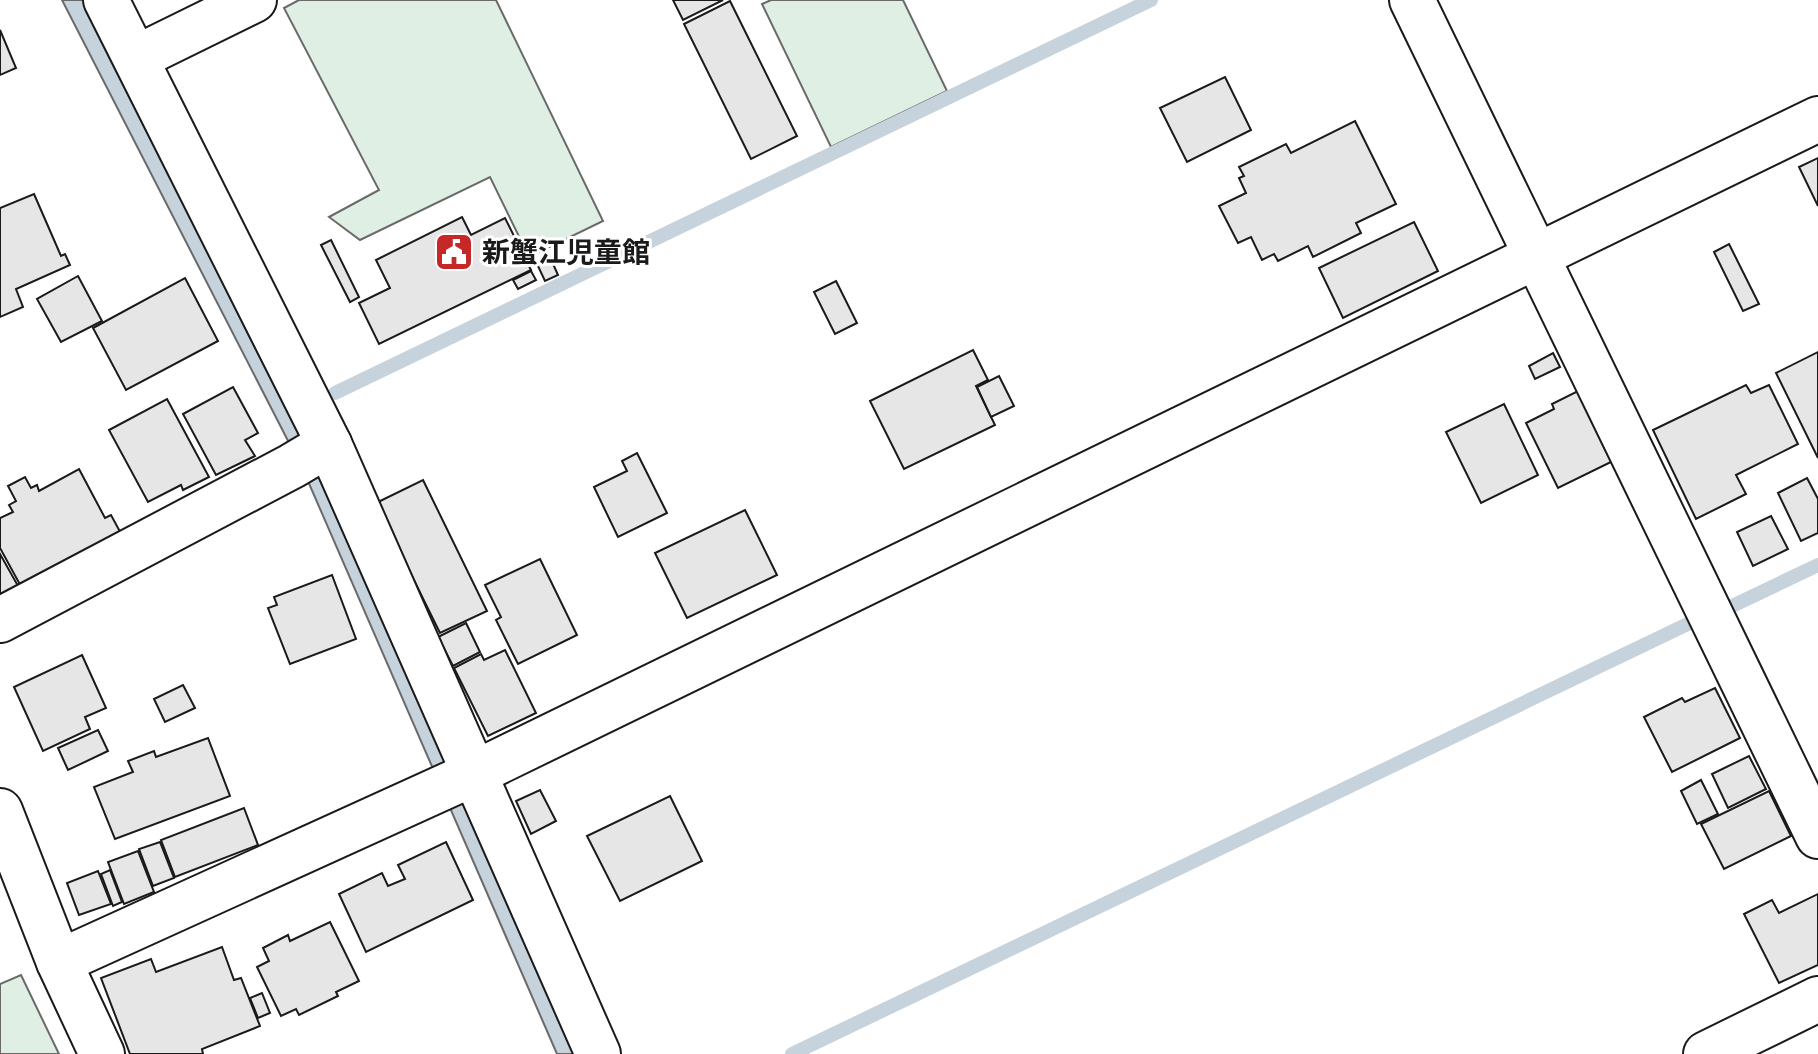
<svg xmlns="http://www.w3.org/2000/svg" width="1818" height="1054" viewBox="0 0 1818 1054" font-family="Figtree,'Noto Sans JP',sans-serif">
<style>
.green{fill:#e0efe3;stroke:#6a6a6a;stroke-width:2}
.water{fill:#c6d2dc;stroke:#6a6a6a;stroke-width:2}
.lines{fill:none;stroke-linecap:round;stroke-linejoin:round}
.stream{stroke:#c6d2dc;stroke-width:14}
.building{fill:#e6e6e6;stroke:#1a1a1a;stroke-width:2}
.minor-casing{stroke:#1a1a1a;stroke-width:48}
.minor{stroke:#fff;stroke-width:44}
.labels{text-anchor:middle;stroke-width:6;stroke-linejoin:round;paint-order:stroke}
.poi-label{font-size:28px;font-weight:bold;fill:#1a1a1a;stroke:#fff;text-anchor:start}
</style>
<rect width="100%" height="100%" fill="#fff"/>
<g class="green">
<polygon points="299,0 496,0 603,221 529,257 490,177 360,240 329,217 379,190 284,8"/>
<polygon points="771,0 903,0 947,91 831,147 762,4"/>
<polygon points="21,975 59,1054 0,1054 0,984"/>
</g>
<polygon class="water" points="62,0 86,0 308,434 581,1054 557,1054 304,472"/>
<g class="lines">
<g class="stream">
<polyline points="335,393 1151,0"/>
<polyline points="1730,607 1818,565"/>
<polyline points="792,1054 1694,621"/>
</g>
</g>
<g class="building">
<polygon points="673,0 723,0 683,20"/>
<polygon points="730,1 797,136 751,159 684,24"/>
<polygon points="0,30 16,68 0,75"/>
<polygon points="1225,77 1251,130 1187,162 1160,108"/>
<polygon points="1355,121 1396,204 1356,223 1361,233 1313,257 1308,246 1278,261 1274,254 1262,260 1251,237 1238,243 1219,206 1246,193 1239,178 1244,176 1239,167 1286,144 1291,153"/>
<polygon points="1818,158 1818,206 1799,167"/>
<polygon points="34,194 61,256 65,254 70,265 16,289 23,307 0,317 0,208"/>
<polygon points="462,217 471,235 505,218 531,270 379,344 359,303 390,288 376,260"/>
<polygon points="1414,222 1438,271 1343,318 1319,268"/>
<polygon points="331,240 359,297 350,302 321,245"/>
<polygon points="1729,244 1759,304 1743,311 1714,252"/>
<polygon points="550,257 558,275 545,281 537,264"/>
<polygon points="531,271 536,280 518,289 513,280"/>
<polygon points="78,276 102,321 61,342 37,299"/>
<polygon points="185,278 218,341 126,390 93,328"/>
<polygon points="836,281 857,323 835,334 814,292"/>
<polygon points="973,350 988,380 976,386 995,425 904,469 870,401"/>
<polygon points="1818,352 1818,458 1776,373"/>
<polygon points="1553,353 1560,367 1535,379 1529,366"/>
<polygon points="999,376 1014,406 991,417 977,387"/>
<polygon points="1746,385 1751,393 1769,385 1798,444 1736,475 1746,494 1696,519 1653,430"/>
<polygon points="233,387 258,433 245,440 255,456 216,475 183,414"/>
<polygon points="1580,390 1615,460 1558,488 1526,423 1554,409 1552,404"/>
<polygon points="167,399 209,477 183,490 181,485 148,502 109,430"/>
<polygon points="1504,404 1538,475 1481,503 1446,432"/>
<polygon points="637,453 667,513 618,537 594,487 627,471 622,461"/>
<polygon points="79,469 105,518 111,515 124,539 24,592 0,548 0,518 13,512 9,505 16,501 8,486 25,477 31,488 37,485 39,491"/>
<polygon points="1807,478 1818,499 1818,533 1801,541 1778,493"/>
<polygon points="423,480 487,611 440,633 376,503"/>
<polygon points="745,510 777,575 687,618 655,553"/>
<polygon points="1771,516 1788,549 1753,566 1737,532"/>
<polygon points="0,554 22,593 0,605"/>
<polygon points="540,559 577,635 518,664 496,620 501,617 485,585"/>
<polygon points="332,575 356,639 290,664 268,608 277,605 274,597"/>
<polygon points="466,623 480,652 453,666 438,637"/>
<polygon points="505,650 536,713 488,736 454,668 481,654 484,660"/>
<polygon points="82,655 106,708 85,717 90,729 43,751 14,687"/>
<polygon points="183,685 195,708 165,722 154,699"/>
<polygon points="1715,688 1740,738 1672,772 1644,717 1682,698 1685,702"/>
<polygon points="98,730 108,751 68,770 58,748"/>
<polygon points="208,738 230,796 115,839 94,787 133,772 128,761 154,751 156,757"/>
<polygon points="1749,756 1766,789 1728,808 1712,774"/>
<polygon points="1701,780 1718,814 1697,824 1681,791"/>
<polygon points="540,790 556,821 531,834 516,801"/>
<polygon points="1769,791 1791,836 1724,869 1701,824"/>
<polygon points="670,796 702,861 620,901 587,836"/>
<polygon points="244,808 258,845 175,877 161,840"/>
<polygon points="160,842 174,878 153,886 139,849"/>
<polygon points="446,842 473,900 366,952 339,894 382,873 388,886 405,879 398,865"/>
<polygon points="138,851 154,892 124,904 108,862"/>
<polygon points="110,870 122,902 113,906 101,874"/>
<polygon points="98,871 111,904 79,915 67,883"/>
<polygon points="1818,894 1818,965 1779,983 1744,914 1772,900 1779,913"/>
<polygon points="330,922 359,981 336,992 338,996 299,1015 296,1009 281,1016 257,967 269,961 263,948 288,935 290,941"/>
<polygon points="222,947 234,980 241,978 260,1026 202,1049 203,1054 130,1054 101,978 151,959 156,972"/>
<polygon points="262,993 270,1013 258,1018 250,998"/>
</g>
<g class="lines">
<g class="minor-casing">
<g id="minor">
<polyline points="106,0 329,444 598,1054"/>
<polyline points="1412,0 1818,836"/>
<polyline points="136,58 254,0"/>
<polyline points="0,620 292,466 329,444"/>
<polyline points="0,811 59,962 102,1054"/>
<polyline points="59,962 475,773 1818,119"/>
<polyline points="1706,1054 1818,999"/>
</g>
</g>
<use href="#minor" class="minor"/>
</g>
<defs>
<g id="civic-square" transform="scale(2)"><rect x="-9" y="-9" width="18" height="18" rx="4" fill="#c62828" stroke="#fff"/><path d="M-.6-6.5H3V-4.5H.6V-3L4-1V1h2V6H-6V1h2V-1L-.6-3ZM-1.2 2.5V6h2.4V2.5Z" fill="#fff"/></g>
</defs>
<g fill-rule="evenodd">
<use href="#civic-square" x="454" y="252"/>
</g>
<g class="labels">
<g class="poi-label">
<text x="482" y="262">新蟹江児童館</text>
</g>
</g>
</svg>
